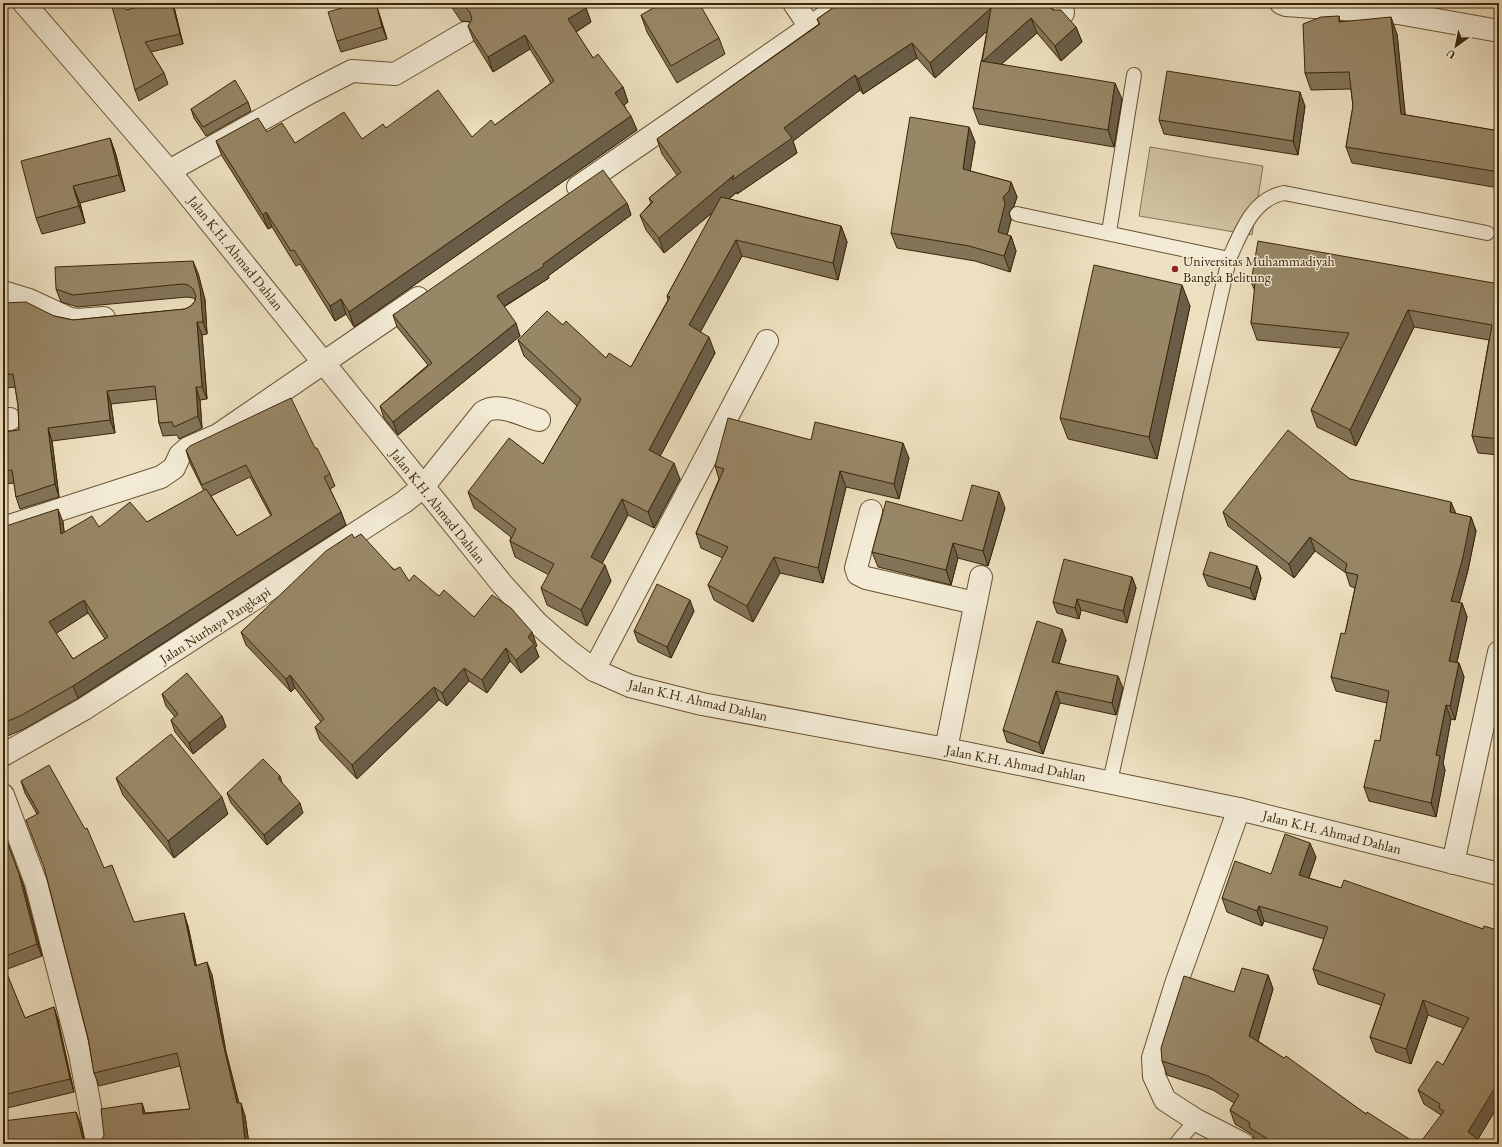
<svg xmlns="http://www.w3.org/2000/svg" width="1502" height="1147" viewBox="0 0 1502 1147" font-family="'EB Garamond',serif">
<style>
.green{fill:#cfc0a0;stroke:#857353}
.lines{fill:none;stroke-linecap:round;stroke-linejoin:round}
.service-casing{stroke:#685434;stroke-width:16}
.minor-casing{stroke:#685434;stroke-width:24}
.service{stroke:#f3ebd6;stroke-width:14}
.minor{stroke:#f3ebd6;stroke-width:22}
.wall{fill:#837459;stroke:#3b2606;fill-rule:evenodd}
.shaded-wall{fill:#6a5e48;stroke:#3b2606}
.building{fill:#988767;stroke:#3b2606;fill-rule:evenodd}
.poi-dot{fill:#8f2418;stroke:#f3ebd6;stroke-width:1.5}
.labels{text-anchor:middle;stroke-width:3;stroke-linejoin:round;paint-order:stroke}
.street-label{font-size:14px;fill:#3b2606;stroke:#f3ebd6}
.poi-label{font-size:14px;fill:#3b2606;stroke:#f3ebd6;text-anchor:start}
</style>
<rect width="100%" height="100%" fill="#ede0c0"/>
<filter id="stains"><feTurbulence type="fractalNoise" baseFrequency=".005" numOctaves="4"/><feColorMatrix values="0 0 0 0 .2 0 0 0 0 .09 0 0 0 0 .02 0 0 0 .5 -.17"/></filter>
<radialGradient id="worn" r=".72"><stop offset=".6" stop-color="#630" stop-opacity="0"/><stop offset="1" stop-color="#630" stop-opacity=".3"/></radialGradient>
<polygon class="green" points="1150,147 1263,166 1252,235 1139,216"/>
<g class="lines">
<g class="service-casing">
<g id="service">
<polyline points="1017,214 1229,259"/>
<polyline points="1109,232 1134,75"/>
<path d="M1110 781 1229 259C1241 233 1252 199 1284 193L1487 233"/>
<polyline points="1176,1144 1196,1120"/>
</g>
</g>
<g class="minor-casing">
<g id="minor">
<polyline points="24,3 169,171 502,584 537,623 569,651 594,670 630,686 702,704 946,749 1239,809 1499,874"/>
<polyline points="794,3 810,27"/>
<polyline points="1062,3 1063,13"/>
<polyline points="1281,3 1286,5 1398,13 1499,31"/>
<polyline points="169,171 309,93 352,71 395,74 465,33"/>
<polyline points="578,187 845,3"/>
<polyline points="3,292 29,300 70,319 77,320 104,318"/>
<polyline points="3,420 10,419"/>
<polyline points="871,511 856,568 858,574 866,578 975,603"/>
<polyline points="3,528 161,477 174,468 180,455 188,448 218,435 418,298"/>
<polyline points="594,670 767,341"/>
<polyline points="946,749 981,577"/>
<path d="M3 755 84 709 404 502 423 487 483 412C500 402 521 415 539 420"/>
<polyline points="3,795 36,883 80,1054 97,1144"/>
<polyline points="1239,809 1176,984 1153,1058 1154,1076 1165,1100 1196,1120 1243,1144"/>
<polyline points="1453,863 1499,652"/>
</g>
</g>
<use href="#service" class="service"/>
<use href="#minor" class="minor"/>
</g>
<g class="wall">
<polygon points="173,3 183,44 151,52 164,73 168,84 139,101 135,90 126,10"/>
<polygon points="449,3 583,3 586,8 591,22 576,32 593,58 623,87 628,102 624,105 637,130 354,327 346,314 335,321 300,264 296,266 272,227 268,229 222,156 216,141 267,132 295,143 362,139 386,128 472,137 495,125 551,83 530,49 493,72 474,41 468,26 471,22 461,21"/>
<polygon points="840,3 1049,3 1050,7 1076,27 1082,42 1061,61 1037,33 1001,64 1122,99 1114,147 979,124 973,108 987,31 935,78 917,58 863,94 860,90 793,141 797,153 737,194 737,192 729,199 841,226 847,242 838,280 742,256 700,332 715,353 660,456 680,479 654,528 628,515 602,563 611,581 587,626 547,605 541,588 549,575 515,557 510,541 511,537 474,508 468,492 543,464 577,406 524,356 518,340 563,325 606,358 631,367 668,300 667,296 713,212 664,253 646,230 640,215 651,203 649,198 677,175 662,154 657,139 819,24 817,19"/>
<polygon points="1417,3 1439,3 1440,6"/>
<polygon points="378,10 387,39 341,52 337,41"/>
<polygon points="641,15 719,38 725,54 677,83 647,32"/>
<polygon points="1339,16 1340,22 1397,34 1405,115 1499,131 1499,188 1352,163 1346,147 1353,106 1351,89 1311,90 1305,73"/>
<polygon points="248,102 251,111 206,136 194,118 191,109"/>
<polygon points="1305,106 1298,155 1164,134 1159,120"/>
<polygon points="969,127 975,142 970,171 1011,182 1017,197 1014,206 1009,212 1011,220 1007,235 1011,236 1016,251 1010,272 975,261 897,248 891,233"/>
<polygon points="110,138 116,155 125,191 80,203 85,223 42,234 36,218"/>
<polygon points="627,203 631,215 548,276 549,278 504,307 520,336 398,435 384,418 380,406 428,365 397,327 393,315"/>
<polygon points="198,273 205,300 207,334 202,335 207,399 200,400 202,428 179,439 177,435 163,436 159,423 157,399 111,404 115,433 52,441 59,497 20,509 16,497 14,483 3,484 3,432 19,430 18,405 15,387 6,388 3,380 3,303 54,316 73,320 185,309 191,306 195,301 195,299 193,298 187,297 78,307 61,302 56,289"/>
<polygon points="1251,282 1499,284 1499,455 1478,453 1472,436 1489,340 1414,327 1356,446 1317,427 1311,410 1341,348 1257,340 1251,323 1255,291"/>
<polygon points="1190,306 1157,459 1068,439 1060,418"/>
<polygon points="811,440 909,458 899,499 846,487 823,583 780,573 753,622 714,600 708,585 723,558 701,548 696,533 719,479 715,466"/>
<path d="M315 448 330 474 335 486 330 489 341 512 346 525 78 698 24 729 3 738V527L63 522 64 533 99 527 147 522 204 491 190 463 186 450ZM250 477 271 516 237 536 211 496ZM88 613 105 639 73 659 56 633Z"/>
<polygon points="1350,479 1456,514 1471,517 1476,531 1468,570 1459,603 1462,603 1467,617 1457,662 1459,663 1464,677 1455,720 1451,719 1443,763 1445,770 1436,817 1369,801 1364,787 1380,741 1387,703 1336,691 1331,677 1345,634 1355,588 1350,586 1346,573 1315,551 1294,578 1228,526 1223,512"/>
<polygon points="1005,508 988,566 958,558 951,585 878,567 872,552 962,521"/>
<polygon points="354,538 409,581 439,596 474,617 537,646 535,647 539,657 521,673 510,661 487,693 469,681 447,706 439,700 357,779 320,740 315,727 321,722 295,688 291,692 246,645 241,632"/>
<polygon points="1257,566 1261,578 1255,600 1208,586 1203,574"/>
<polygon points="1132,577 1136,588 1127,623 1081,610 1079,619 1057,613 1053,602"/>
<polygon points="694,611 671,658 638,642 634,631"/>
<polygon points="1066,640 1059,663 1123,688 1116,715 1060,703 1043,754 1007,742 1003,730"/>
<polygon points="162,694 222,716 226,727 193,754 175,732 171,720 175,717 166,706"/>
<polygon points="116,778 228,814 174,858 123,795"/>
<polygon points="21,781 104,868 134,922 188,926 196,965 212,975 226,1052 239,1103 245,1116 249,1144 3,1144 5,1121 81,1124 85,1141 88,1143 94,1144 101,1141 142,1103 145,1113 190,1109 180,1066 99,1086 94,1073 88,1038 37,814 25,793"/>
<polygon points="282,783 303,813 267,845 231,803 227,793"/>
<polygon points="3,831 24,887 42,956 5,970 25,1018 54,1007 58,1020 74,1092 3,1109"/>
<polygon points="1316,857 1309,878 1341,888 1483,929 1499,1104 1478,1139 1424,1104 1418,1090 1443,1065 1463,1028 1428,1015 1411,1064 1376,1052 1370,1037 1381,1005 1318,984 1313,969 1324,939 1264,921 1262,926 1227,912 1222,898 1271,874"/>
<polygon points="1268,975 1273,989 1258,1041 1366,1114 1417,1144 1258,1144 1255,1143 1253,1135 1235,1124 1230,1110 1234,1103 1213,1090 1167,1075 1162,1061 1234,992"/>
</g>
<g class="shaded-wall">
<polygon points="172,3 173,3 183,44 180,34"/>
<polygon points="376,3 378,10 387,39 382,27"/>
<polygon points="818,3 823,3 819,6"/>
<polygon points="1047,3 1049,3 1050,6 1053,20"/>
<polygon points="586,8 591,22 573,34 568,19"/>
<polygon points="991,8 996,23 935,78 930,63"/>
<polygon points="1391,17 1397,34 1407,131 1401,114"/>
<polygon points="1031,18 1037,33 987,77 982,62"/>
<polygon points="1076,27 1082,42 1061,61 1055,46"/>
<polygon points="525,35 530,49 493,72 488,57"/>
<polygon points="912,43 917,58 863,94 858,79"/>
<polygon points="855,75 860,90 793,141 797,153 737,194 737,192 664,253 659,238 734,175 784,128"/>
<polygon points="1115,83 1122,99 1114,147 1108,130"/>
<polygon points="623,87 628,102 620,108 615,93"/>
<polygon points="1300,92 1305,106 1298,155 1293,141"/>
<polygon points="631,116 637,130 354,327 349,312"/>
<polygon points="969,127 975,142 968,184 963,169"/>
<polygon points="110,138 116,155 125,191 119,175"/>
<polygon points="1011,182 1017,197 1014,206 1009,212 1011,220 1004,247 998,232 1003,197"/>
<polygon points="73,186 80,203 85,223 79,206"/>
<polygon points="627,203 631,215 548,276 549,278 501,308 497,296 543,264"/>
<polygon points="266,212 272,227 268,229 263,215"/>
<polygon points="841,226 847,242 838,280 833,263"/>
<polygon points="1011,236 1016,251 1010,272 1004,256"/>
<polygon points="736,240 742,256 695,342 689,325"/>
<polygon points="193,261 198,273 205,300 207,334 203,322"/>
<polygon points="1182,285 1190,306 1157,459 1149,437"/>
<polygon points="341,299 346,314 335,321 330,306"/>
<polygon points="1408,310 1414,327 1356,446 1350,430"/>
<polygon points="197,322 202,335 207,399 202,387"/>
<polygon points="516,323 520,336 398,435 393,422"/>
<polygon points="709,337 715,353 655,466 649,450"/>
<polygon points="196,387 200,400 202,428 198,416"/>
<polygon points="107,391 111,404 115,433 110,420"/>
<polygon points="48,428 52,441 59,497 55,484"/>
<polygon points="903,443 909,458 899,499 894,484"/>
<polygon points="674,463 680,479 654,528 648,512"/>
<polygon points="840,471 846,487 823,583 818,568"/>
<polygon points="999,492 1005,508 988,566 983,551"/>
<polygon points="622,499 628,515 597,573 591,557"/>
<polygon points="1451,502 1457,516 1450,512"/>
<polygon points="58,509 63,522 66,547 61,534"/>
<polygon points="341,512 346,525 78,698 73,686"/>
<polygon points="1471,517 1476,531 1468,570 1456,615 1451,601"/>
<polygon points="1310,537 1315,551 1294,578 1289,564"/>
<polygon points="953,543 958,558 951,585 946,570"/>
<polygon points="774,557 780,573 753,622 747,606"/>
<polygon points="605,565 611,581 587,626 581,610"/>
<polygon points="1257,566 1261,578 1255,600 1250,588"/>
<polygon points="1132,577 1136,588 1127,623 1123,611"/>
<polygon points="1077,599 1081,610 1079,619 1075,608"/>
<polygon points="84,600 88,613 54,635 49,622"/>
<polygon points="690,600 694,611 671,658 667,647"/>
<polygon points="1462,603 1467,617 1454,675 1449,661"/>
<polygon points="1062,629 1066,640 1056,673 1052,662"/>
<polygon points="532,632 537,646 535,647 539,657 521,673 516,660 528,637"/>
<polygon points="506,648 510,661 487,693 482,680"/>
<polygon points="1459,663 1464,677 1455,720 1450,706"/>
<polygon points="464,668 469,681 447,706 442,693"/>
<polygon points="290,675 295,688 291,692 286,679"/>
<polygon points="1118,676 1123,688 1116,715 1112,703"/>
<polygon points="434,687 439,700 357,779 352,765"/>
<polygon points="1056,691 1060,703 1043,754 1039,743"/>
<polygon points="1446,705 1451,719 1443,763 1445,770 1436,817 1431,803 1436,755"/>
<polygon points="222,716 226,727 193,754 189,743"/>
<polygon points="280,776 283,786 278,778"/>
<polygon points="222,797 228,814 174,858 168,841"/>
<polygon points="300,803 303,813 267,845 264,835"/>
<polygon points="1310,843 1316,857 1305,889 1299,875"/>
<polygon points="19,874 24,887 42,956 37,944"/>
<polygon points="1259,906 1264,921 1262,926 1257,911"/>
<polygon points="184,913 188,926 199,978 195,966"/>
<polygon points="207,962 212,975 226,1052 242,1116 237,1103 222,1039"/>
<polygon points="1268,975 1273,989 1255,1050 1249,1036"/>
<polygon points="1423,1000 1428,1015 1411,1064 1406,1049"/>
<polygon points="54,1007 58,1020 74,1092 70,1079"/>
<polygon points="1499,1079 1499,1104 1475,1144 1468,1132"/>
<polygon points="142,1103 146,1116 143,1114"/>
<polygon points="241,1103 245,1116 249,1144 246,1144 245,1140"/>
<polygon points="3,1112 7,1134 3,1123"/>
<polygon points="76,1112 81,1124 85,1144 83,1139"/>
</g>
<g class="building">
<polygon points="111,3 121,3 126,10 142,6 141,3 172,3 180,34 145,42 164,73 135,90"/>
<polygon points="359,3 376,3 382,27 337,41 328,12"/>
<polygon points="453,3 583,3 586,8 568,19 593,58 598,54 623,87 615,93 631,116 349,312 341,299 330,306 294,250 291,251 266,212 263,215 216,141 258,118 267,132 282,123 295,143 344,112 362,139 383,124 386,128 438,90 472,137 491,120 495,125 554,81 525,35 488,57 468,26 472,19 470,12 465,7 456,7"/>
<polygon points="662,3 699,3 719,38 671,66 641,15"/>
<polygon points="840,3 1047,3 1047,5 1053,10 1061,10 1076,27 1055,46 1031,18 982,62 991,8 930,63 912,43 858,79 855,75 784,128 792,138 732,180 734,175 659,238 640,215 653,202 649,198 681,172 657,139 820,24 817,19"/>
<polygon points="1339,16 1339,22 1391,17 1401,114 1499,131 1499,172 1346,147 1353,106 1349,72 1305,73 1303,24 1321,17"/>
<polygon points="981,61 1115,83 1108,130 973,108"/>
<polygon points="1167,71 1300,92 1293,141 1159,120"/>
<polygon points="235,80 248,102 203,127 191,109"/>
<polygon points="910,117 969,127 963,169 1011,182 1009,191 1003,197 1005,204 998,232 1011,236 1004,256 969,246 891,233"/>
<polygon points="110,138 119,175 73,186 79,206 36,218 21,161"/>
<polygon points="603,170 627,203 543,264 544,266 497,296 516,323 393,422 380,406 432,363 393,315"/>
<polygon points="721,197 841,226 833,263 736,240 689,325 709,337 649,450 674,463 648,512 622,499 591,557 605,565 581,610 541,588 554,564 510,541 516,529 468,492 509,438 543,464 581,399 518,340 547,311 563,325 566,321 606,358 609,353 631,367 670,297 667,296"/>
<polygon points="1258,241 1499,284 1499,439 1472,436 1492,325 1408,310 1350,430 1311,410 1349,333 1251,323 1255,283 1251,282"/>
<polygon points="193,261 200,288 203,322 197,322 202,387 196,387 198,416 174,427 172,422 159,423 155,386 107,391 110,420 48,428 55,484 16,497 12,470 3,471 3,432 19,430 18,405 13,374 3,375 3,303 26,302 54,316 73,320 185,309 191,306 195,301 196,296 193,289 188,285 182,284 73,295 56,289 55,267"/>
<polygon points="1094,265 1182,285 1149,437 1060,418"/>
<path d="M291 398 315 448H317L330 474 324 477 341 512 73 686 20 716 3 723V527L58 509 61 534 92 516 99 527 130 502 147 522 206 489 237 536 272 515 246 465 202 485 186 450 190 446ZM84 600 108 637 73 659 49 622Z"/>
<polygon points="728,418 811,440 815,422 903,443 894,484 840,471 818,568 774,557 747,606 708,585 728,547 696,533 724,469 715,466"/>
<polygon points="1288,430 1350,479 1451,502 1450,512 1471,517 1463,557 1451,601 1462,603 1449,661 1459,663 1450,706 1446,705 1436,755 1440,756 1431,803 1364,787 1375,740 1380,741 1389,691 1331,677 1341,633 1345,634 1358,575 1345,572 1347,564 1310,537 1289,564 1223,512"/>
<polygon points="972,485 999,492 983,551 953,543 946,570 872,552 886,501 962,521"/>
<polygon points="352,534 354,538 361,534 394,570 400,567 409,581 414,575 439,596 444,590 474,617 492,595 511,608 532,632 528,637 534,644 516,660 506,648 482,680 464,668 442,693 434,687 352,765 315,727 324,719 290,675 286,679 241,632 326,551"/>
<polygon points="1210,552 1257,566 1250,588 1203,574"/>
<polygon points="1064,559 1132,577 1123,611 1077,599 1075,608 1053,602"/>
<polygon points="657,584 690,600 667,647 634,631"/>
<polygon points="1037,621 1062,629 1052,662 1118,676 1112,703 1056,691 1039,743 1003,730"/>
<polygon points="187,673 222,716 189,743 171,720 178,714 162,694"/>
<polygon points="171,734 222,797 168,841 116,778"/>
<polygon points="263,759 280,776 278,778 300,803 264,835 227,793"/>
<polygon points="49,765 85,829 87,828 104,868 112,865 134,922 184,913 195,966 207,962 222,1039 237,1103 241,1103 245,1140 208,1144 3,1144 3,1121 76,1112 83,1139 88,1143 94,1144 101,1141 104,1135 101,1109 142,1103 143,1114 190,1109 177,1053 94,1073 88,1038 44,867 26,820 39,813 21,781"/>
<polygon points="3,831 19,874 37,944 3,957"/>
<polygon points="1285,834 1310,843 1299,875 1341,888 1344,880 1483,929 1484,926 1497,930 1499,923 1499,1079 1493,1091 1468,1132 1484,1144 1419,1144 1444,1111 1439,1108 1440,1104 1418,1090 1437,1061 1443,1065 1469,1018 1423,1000 1406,1049 1370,1037 1385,994 1313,969 1328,927 1259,906 1257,911 1222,898 1235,861 1271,874"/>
<polygon points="3,964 25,1018 54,1007 70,1079 3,1095"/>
<polygon points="1242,968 1268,975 1249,1036 1284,1058 1286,1056 1366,1114 1367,1112 1417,1144 1276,1144 1250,1128 1249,1122 1230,1110 1239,1095 1208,1076 1162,1061 1161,1048 1184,976 1234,992"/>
</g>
<circle class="poi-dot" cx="1175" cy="269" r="4"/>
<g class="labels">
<g class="street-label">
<text transform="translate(236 253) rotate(51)" y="5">Jalan K.H. Ahmad Dahlan</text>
<text transform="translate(438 506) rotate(51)" y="5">Jalan K.H. Ahmad Dahlan</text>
<text transform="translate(215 625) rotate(-33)" y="5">Jalan Nurhaya Pangkapi</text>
<text transform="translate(698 700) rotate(13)" y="5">Jalan K.H. Ahmad Dahlan</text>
<text transform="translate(1016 763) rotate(11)" y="5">Jalan K.H. Ahmad Dahlan</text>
<text transform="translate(1332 832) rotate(14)" y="5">Jalan K.H. Ahmad Dahlan</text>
</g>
<g class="poi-label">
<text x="1183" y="266">Universitas Muhammadiyah<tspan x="1183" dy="16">Bangka Belitung</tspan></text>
</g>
</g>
<rect width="1502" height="1147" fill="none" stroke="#ede0c0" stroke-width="16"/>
<rect x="4" y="4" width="1494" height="1139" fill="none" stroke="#3b2606" stroke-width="2"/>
<rect x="8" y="8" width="1486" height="1131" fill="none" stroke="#3b2606"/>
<g transform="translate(1456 46) rotate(213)" stroke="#f3ebd6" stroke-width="3" paint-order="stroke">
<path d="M0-3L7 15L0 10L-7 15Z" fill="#3b2606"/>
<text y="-6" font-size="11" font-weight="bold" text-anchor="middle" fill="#3b2606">U</text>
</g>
<rect width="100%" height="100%" filter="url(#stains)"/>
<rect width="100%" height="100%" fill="url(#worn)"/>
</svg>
